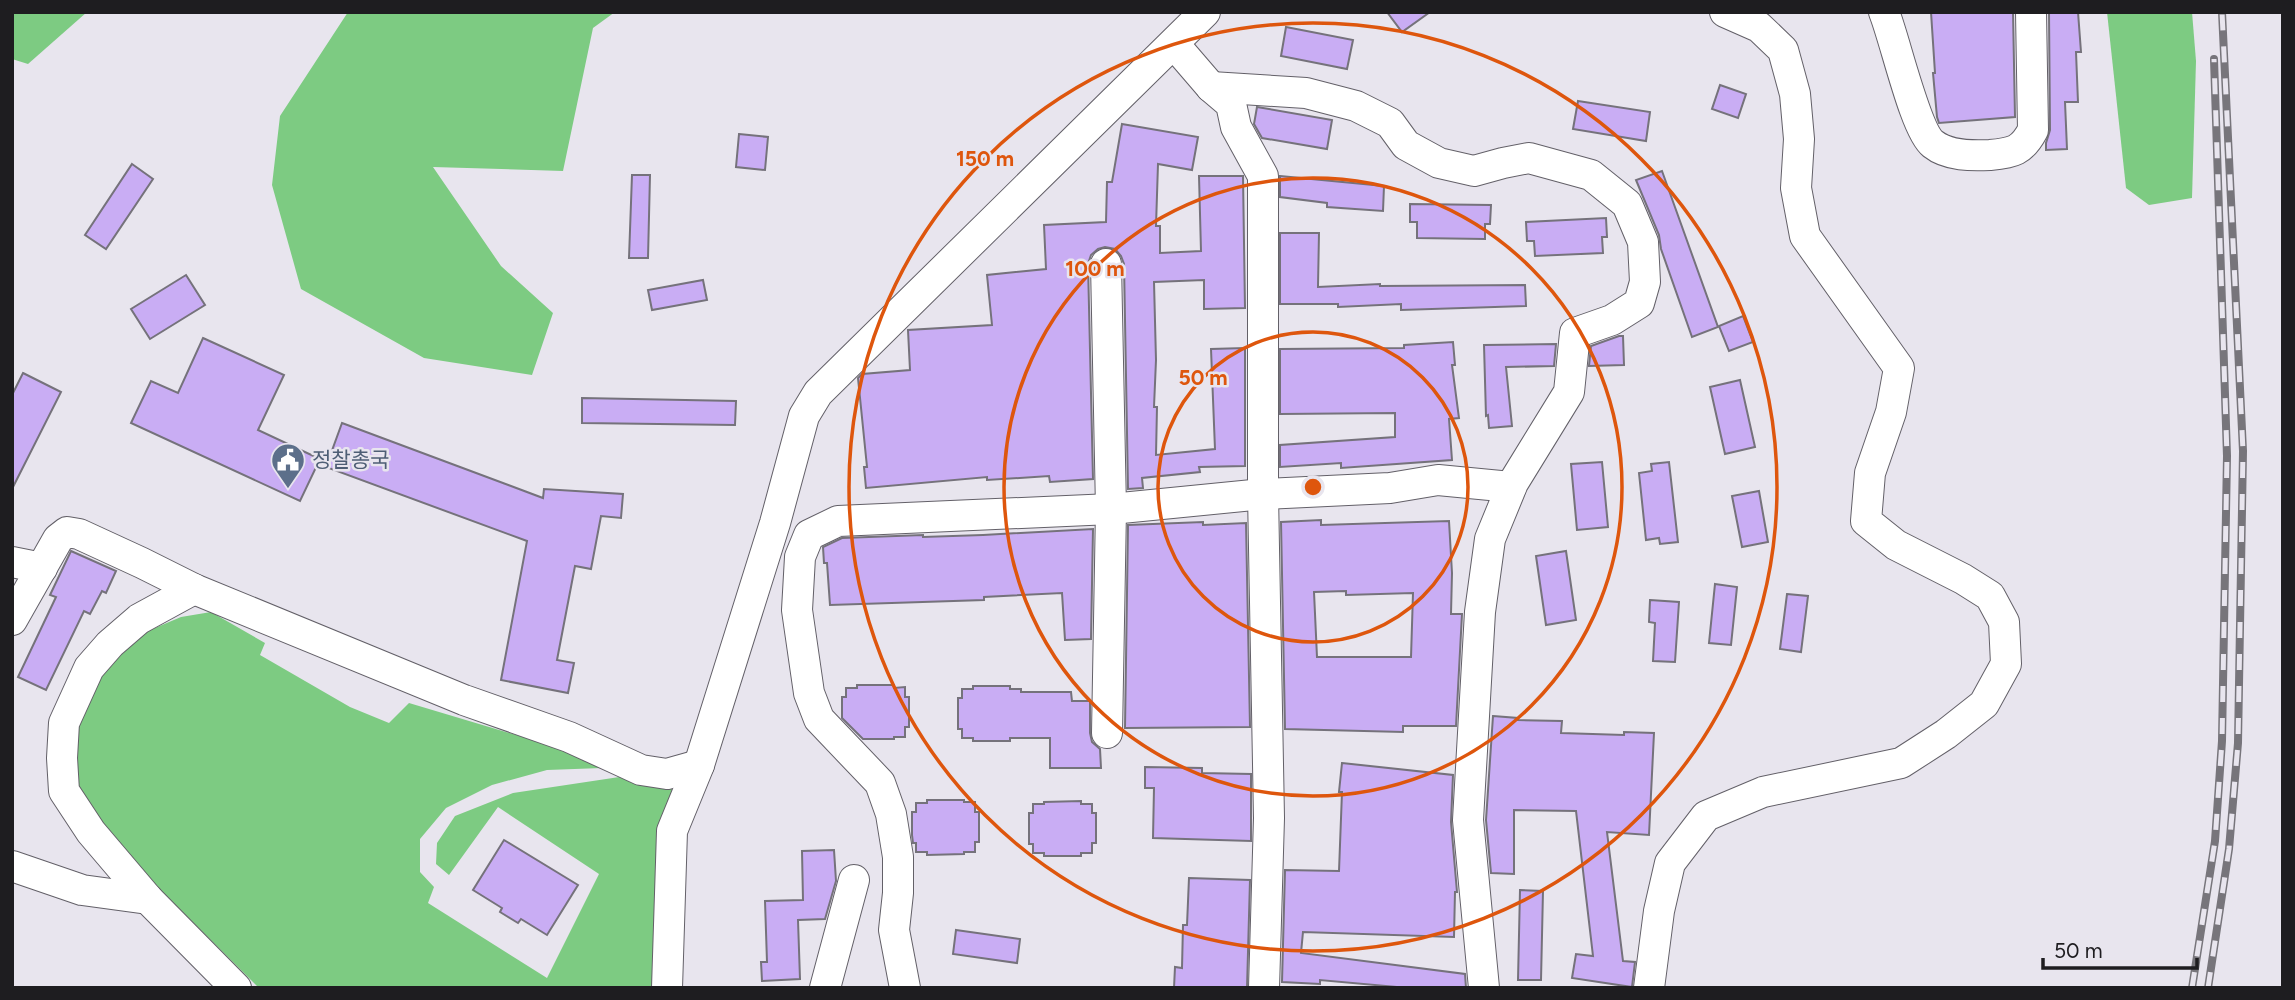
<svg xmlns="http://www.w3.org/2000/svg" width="2295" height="1000" viewBox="0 0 2295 1000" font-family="Figtree,'Noto Sans KR',sans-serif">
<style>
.forest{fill:#7dcb82}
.building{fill:#c9adf4;stroke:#75727b;stroke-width:2;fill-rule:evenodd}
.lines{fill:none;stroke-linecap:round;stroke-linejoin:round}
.minor-casing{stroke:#636068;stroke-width:32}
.minor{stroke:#fff;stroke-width:30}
.rail-casing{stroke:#77757b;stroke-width:8}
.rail{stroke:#e8e5ee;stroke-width:5;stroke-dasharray:16;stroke-linecap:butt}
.ring{fill:none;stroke:#de560d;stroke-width:3.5}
.labels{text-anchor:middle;stroke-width:5;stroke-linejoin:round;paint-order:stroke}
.service-label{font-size:21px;fill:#4e5e75;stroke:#e8e5ee;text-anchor:start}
.centre{fill:#de560d;stroke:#e8e5ee;stroke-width:3.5}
.ring-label{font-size:21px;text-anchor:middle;font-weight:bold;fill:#de560d;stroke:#e8e5ee;stroke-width:5;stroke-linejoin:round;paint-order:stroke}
</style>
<rect width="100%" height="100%" fill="#e8e5ee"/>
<g class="forest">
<polygon points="12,12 87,12 28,64 12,59"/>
<polygon points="348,12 615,12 593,28 563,171 433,167 501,266 553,313 532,375 424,358 301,289 272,185 280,116"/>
<polygon points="2107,12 2192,12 2196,61 2192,198 2149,205 2126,188"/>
<polygon points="211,612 265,643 260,655 350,707 389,723 409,703 553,746 602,768 547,770 492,785 446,808 420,839 420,872 434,887 428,903 547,978 599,874 498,807 449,875 436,864 437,843 455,816 513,793 626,776 679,790 656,988 259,988 127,857 77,794 72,733 106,662 143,633 181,617"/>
</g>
<g class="building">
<polygon points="1387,12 1430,12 1402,32"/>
<polygon points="1931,12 2013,12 2015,117 1939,123 1937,117 1933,73 1935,73"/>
<polygon points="2049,12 2078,12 2081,52 2076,52 2078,102 2065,102 2067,149 2046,150 2046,143 2050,130"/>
<polygon points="1286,27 1353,40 1347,69 1281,56"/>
<polygon points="1720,85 1746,94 1738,118 1712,109"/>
<polygon points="1578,101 1650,112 1646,141 1573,129"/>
<polygon points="1257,107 1332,120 1327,149 1262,138 1254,124"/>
<polygon points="1122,124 1198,137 1192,170 1158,164 1156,226 1160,226 1160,253 1201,251 1199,176 1243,176 1245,308 1204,309 1204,280 1154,282 1156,360 1154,407 1157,407 1156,455 1215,449 1211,349 1245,348 1245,466 1199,467 1200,472 1142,478 1143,488 1128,489 1124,264 1121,256 1115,249 1105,247 1098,249 1091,255 1088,264 1093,479 1050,482 1049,476 987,480 987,477 866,488 864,467 867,467 858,378 862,374 910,370 908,330 992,325 987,275 1046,269 1044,225 1106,222 1107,182 1112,182"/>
<polygon points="739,134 768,137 765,170 736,167"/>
<polygon points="132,164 153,179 106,249 85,235"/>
<polygon points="1662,171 1718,327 1692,337 1661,249 1659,235 1636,180"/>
<polygon points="632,175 650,175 648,258 629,258"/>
<polygon points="1280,176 1384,186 1383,211 1327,207 1327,203 1280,197"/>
<polygon points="1410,204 1491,205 1490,224 1485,224 1485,239 1417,238 1417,222 1410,222"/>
<polygon points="1606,218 1607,237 1602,237 1603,253 1535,256 1534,241 1527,241 1526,222"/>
<polygon points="1280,233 1319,233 1318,287 1380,284 1380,286 1525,285 1526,306 1401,310 1401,304 1338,307 1338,304 1280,304"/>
<polygon points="186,275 205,305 150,339 131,309"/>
<polygon points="703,280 707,300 652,310 648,290"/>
<polygon points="1743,316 1753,342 1729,351 1719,326"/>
<polygon points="1619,336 1623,336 1624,365 1589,366 1591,346"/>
<polygon points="203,338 284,375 258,430 320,459 300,501 131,423 151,381 178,393"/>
<polygon points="1453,342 1455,365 1452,365 1459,418 1449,419 1452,460 1341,468 1341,463 1280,467 1280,445 1395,437 1395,413 1280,414 1280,349 1404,348 1404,345"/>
<polygon points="1556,344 1554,366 1506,367 1512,426 1489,428 1488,415 1486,416 1484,345"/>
<polygon points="23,373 61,392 12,489 12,395"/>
<polygon points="1740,380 1755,447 1725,454 1710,387"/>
<polygon points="582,398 736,401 735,425 582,423"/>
<polygon points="342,423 543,498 544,489 623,494 621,518 601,516 591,569 575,566 557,660 574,663 568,693 501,680 527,541 326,467"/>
<polygon points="1602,462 1608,527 1577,530 1571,464"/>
<polygon points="1669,462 1678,542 1660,544 1659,538 1646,540 1639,473 1652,471 1651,464"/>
<polygon points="1759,491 1768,542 1742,547 1732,496"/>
<path d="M1321 520V525L1449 521 1452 573 1451 614H1462L1456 726H1403V732L1285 729 1281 522ZM1346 591V595L1413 593 1411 657H1317L1314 592Z"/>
<polygon points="1203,522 1203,525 1246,523 1250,727 1125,728 1128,525"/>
<polygon points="1093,529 1091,639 1065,640 1062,593 984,597 984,600 830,605 827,563 824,563 823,547 842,538 923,535 923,537 983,535"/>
<polygon points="71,551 116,571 106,593 102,591 90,614 84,611 46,690 18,677 56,597 50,595"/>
<polygon points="1566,551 1576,620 1546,625 1536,556"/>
<polygon points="1715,584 1737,587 1731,645 1709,643"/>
<polygon points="1787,594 1808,596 1801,652 1780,649"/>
<polygon points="1650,600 1679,602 1675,662 1653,661 1655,623 1649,622"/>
<polygon points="857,685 894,685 894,688 905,687 905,697 909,697 909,727 905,727 905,737 894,737 894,739 863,739 842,718 842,697 846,697 846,688 857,688"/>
<polygon points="973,686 1010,686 1010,689 1021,689 1021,692 1071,692 1072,701 1090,701 1090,733 1092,742 1100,749 1101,768 1050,768 1050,738 1010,738 1010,741 973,741 973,738 962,738 962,729 958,729 958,698 962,698 962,689 973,689"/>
<polygon points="1493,716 1518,718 1518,720 1562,721 1561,733 1624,735 1624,732 1654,733 1649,835 1607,832 1623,961 1635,962 1632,987 1572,978 1576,954 1593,956 1576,811 1514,810 1514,874 1491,873 1486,820"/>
<polygon points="1342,763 1453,775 1451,822 1457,892 1455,892 1454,937 1303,932 1301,953 1465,974 1466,988 1408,988 1320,980 1320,984 1282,982 1285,870 1339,871 1342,792 1339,792"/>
<polygon points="1145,767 1202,768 1202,773 1251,774 1251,841 1153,838 1154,788 1145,788"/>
<polygon points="927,800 964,800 964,802 975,802 975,812 979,812 979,842 975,842 975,852 964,852 964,854 927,855 927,852 916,852 916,843 913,843 912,835 912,812 916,812 916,803 927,803"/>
<polygon points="1081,801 1081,804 1092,804 1092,813 1096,813 1096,843 1092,843 1092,853 1081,853 1081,856 1044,856 1044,853 1033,853 1033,844 1029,844 1029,813 1033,813 1033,804 1044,804 1044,802"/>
<polygon points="504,840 578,885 547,935 521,919 518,923 500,912 502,908 473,890"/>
<polygon points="834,850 836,881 825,919 798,920 800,979 762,981 761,962 767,962 765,901 803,900 802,851"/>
<polygon points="1189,878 1250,880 1247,988 1174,988 1175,967 1182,968 1183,925 1187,925"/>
<polygon points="1520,890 1543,891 1541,980 1518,980"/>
<polygon points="956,930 1020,939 1017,963 953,954"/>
</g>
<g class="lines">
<g class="minor-casing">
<g id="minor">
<path d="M1884 12C1895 39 1915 130 1933 144 1948 156 1972 156 1990 155 2013 153 2022 151 2033 130L2031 12"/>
<polyline points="1174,44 1211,87 1231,104 1236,127 1263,176 1263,494 1269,818 1264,988"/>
<polyline points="1211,87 1306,93 1356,106 1390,123 1406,145 1439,163 1474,171 1503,163 1529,158 1591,175 1627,204 1643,242 1645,282 1639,303 1612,320 1575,333 1569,392 1513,483 1490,539 1480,612 1468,820 1484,988"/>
<polyline points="1106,264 1111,509 1107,733"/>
<polyline points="12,562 42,568"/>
<polyline points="194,589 139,619 110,644 89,668 64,723 62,758 64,791 91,832 148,899 236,988"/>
<polyline points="12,620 58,539 67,532 79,534 142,563 194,589 464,700 569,737 641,770 667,774 699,765"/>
<polyline points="12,866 82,890 148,899"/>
<polyline points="667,988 672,831 699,765 775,523 804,416 818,393 1205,12"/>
<polyline points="825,988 854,880"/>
<polyline points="905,988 894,930 898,893 898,857 891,814 880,783 819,719 809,693 797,610 800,557 809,535 838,521 1111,509 1263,494 1390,488 1438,480 1511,487"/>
<polyline points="1649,988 1659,911 1670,863 1706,816 1763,792 1901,763 1946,734 1984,704 2006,664 2004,622 1990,596 1963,579 1896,545 1866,521 1870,473 1891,412 1899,368 1805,236 1796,188 1799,139 1795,94 1783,50 1759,27 1725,12"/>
</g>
</g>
<use href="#minor" class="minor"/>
<g class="rail-casing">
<g id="rail">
<polyline points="2192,988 2215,841 2222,741 2227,456 2214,59"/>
<polyline points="2208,988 2229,849 2238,743 2243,451 2222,12"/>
</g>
</g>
<use href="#rail" class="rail"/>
</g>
<g class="ring">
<circle cx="1313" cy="487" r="155"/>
<circle cx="1313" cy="487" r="309"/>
<circle cx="1313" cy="487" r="464"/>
</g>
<defs>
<g id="civic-pin" transform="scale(1.75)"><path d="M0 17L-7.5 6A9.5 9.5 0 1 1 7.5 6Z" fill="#5c6f8a" stroke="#e8e5ee"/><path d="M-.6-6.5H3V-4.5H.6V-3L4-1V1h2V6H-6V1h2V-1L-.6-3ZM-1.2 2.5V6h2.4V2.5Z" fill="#fff"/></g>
</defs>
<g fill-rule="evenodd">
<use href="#civic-pin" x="288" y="460"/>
</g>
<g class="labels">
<g class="service-label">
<text x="312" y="467">정찰총국</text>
</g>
</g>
<circle cx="1313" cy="487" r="10" class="centre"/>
<g class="ring-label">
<text x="985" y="166">150 m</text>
<text x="1095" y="276">100 m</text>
<text x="1203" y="385">50 m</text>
</g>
<rect width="2295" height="1000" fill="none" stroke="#1e1d20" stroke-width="28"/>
<path d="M2043 958v10h154v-10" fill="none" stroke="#1e1d20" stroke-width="3.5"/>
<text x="2054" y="958" font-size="21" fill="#1e1d20" stroke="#e8e5ee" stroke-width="5" paint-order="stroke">50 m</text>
</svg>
